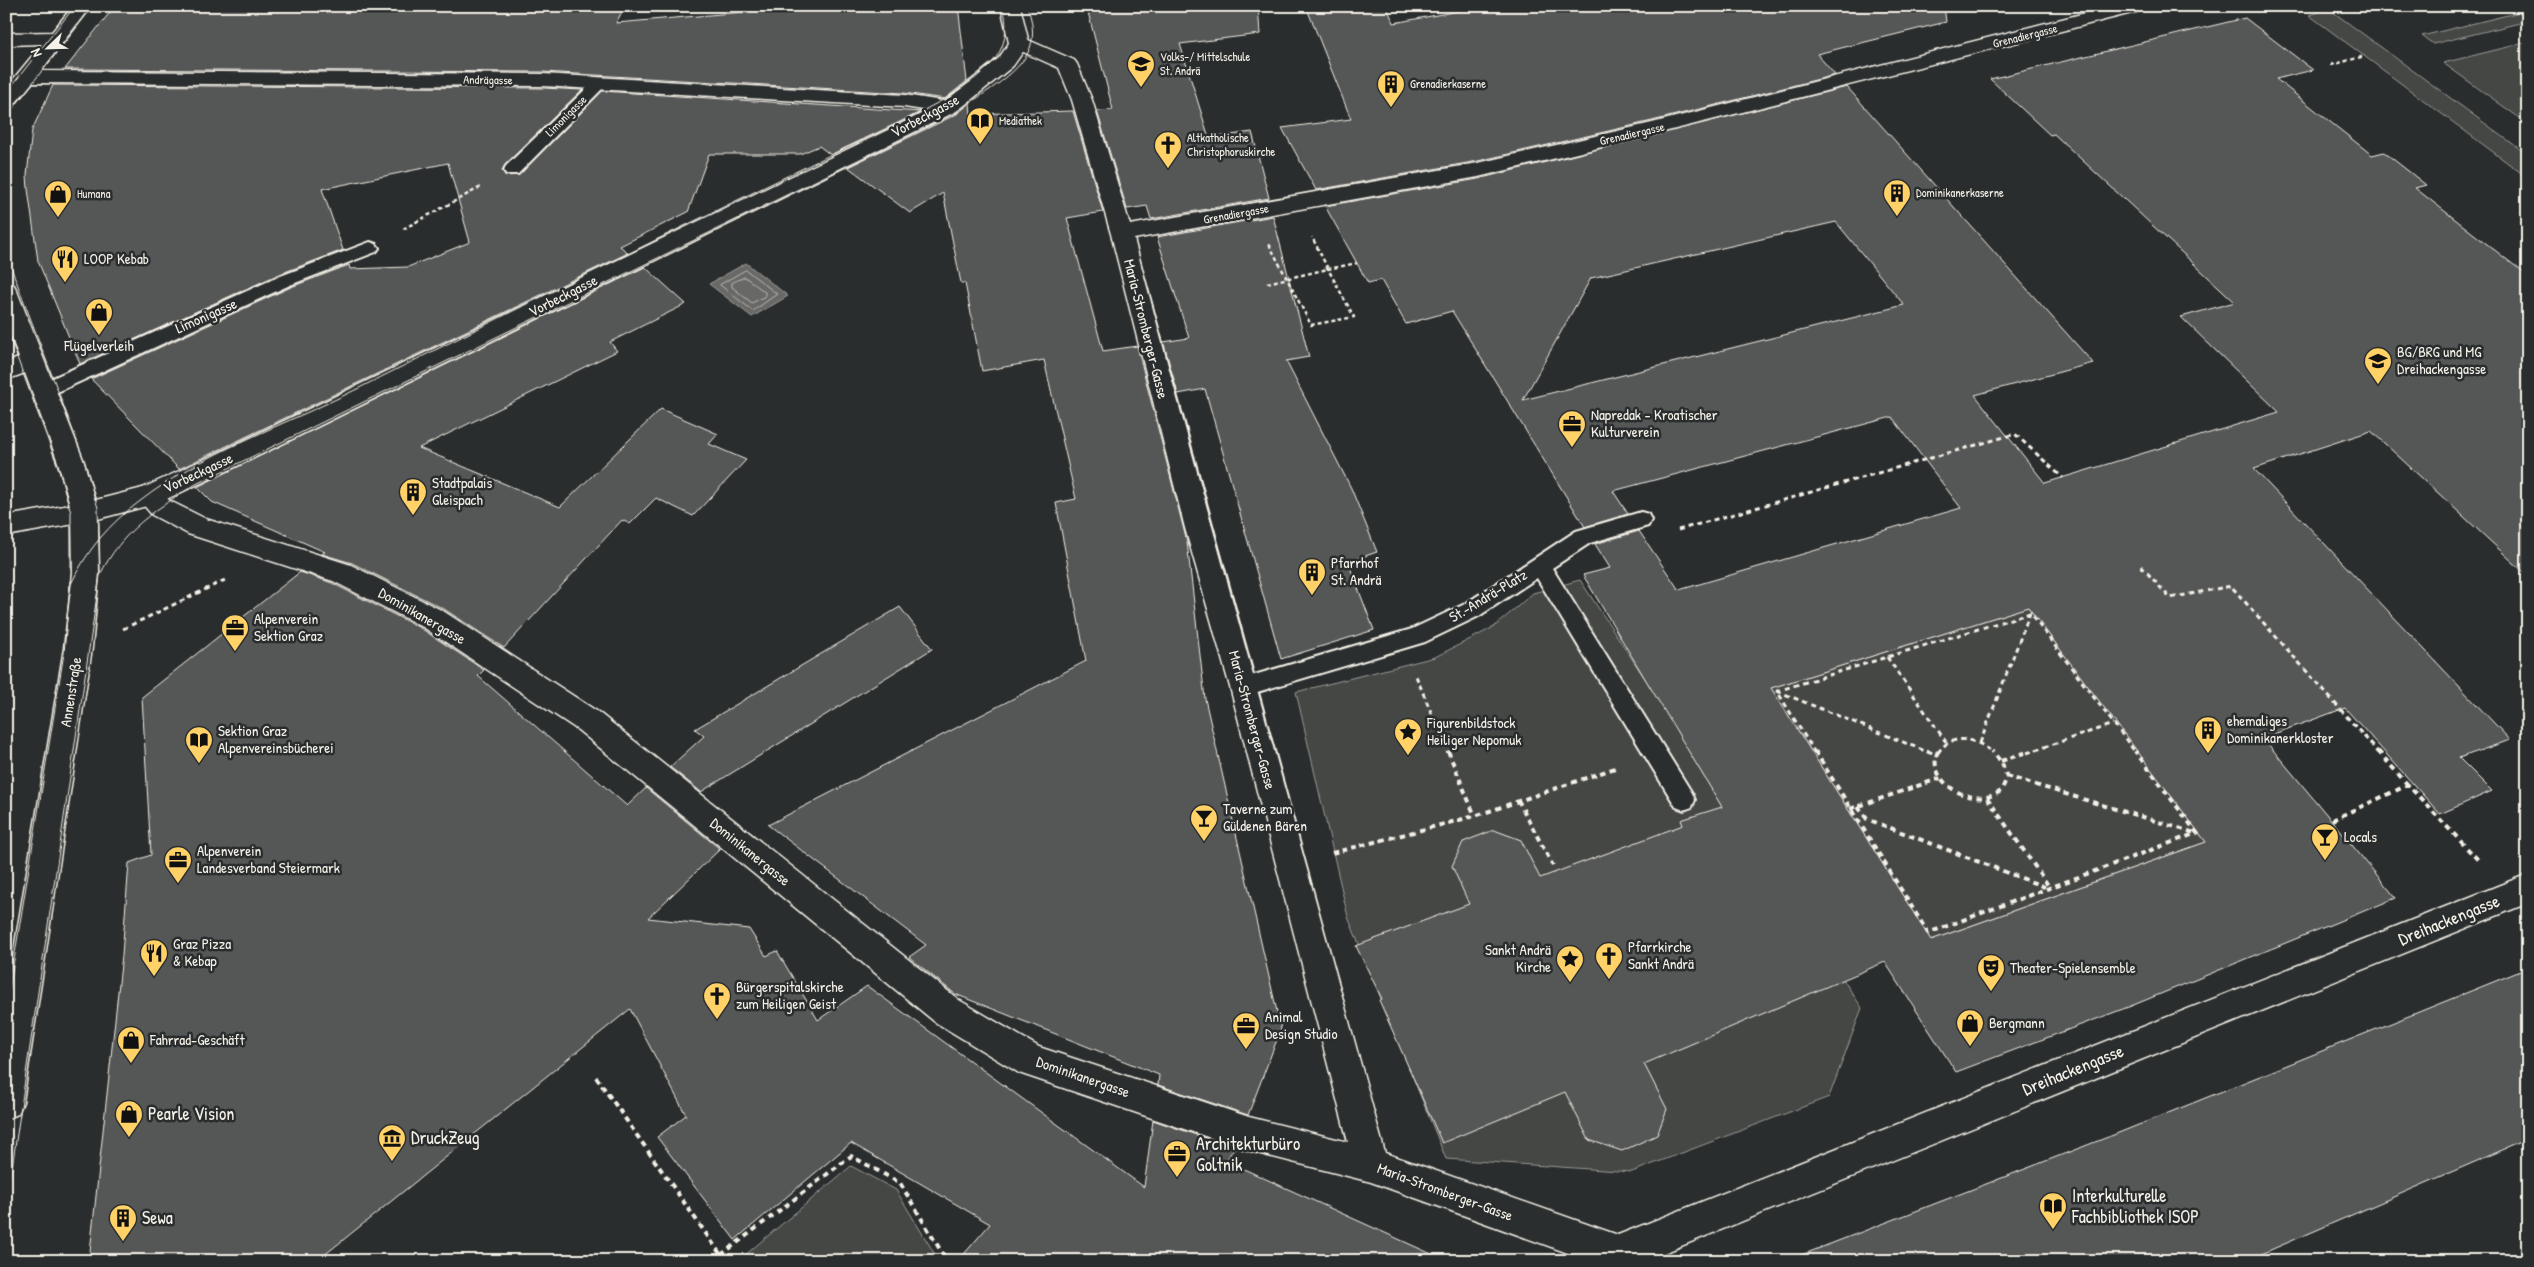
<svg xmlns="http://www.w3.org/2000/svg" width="2534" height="1267" viewBox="0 0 2534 1267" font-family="'Patrick Hand',sans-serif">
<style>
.green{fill:#444645;stroke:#9c9c96}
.water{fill:#676866;stroke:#9f9f9a}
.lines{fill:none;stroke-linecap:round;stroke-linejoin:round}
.shore{stroke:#bcbab4;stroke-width:1}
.building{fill:#555756;stroke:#f4f1e8;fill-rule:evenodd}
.lane-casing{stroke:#f4f1e8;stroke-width:4}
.street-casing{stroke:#f4f1e8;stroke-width:3}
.secondary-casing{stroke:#f4f1e8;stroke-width:3}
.path-far2{stroke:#f4f1e8;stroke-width:2.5;stroke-dasharray:4 3;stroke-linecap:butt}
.path-far1{stroke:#f4f1e8;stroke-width:3;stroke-dasharray:5 4;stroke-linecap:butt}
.path{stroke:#f4f1e8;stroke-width:4;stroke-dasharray:5.5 4.5;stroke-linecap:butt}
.lane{fill:#2a2d2e;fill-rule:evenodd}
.street{fill:#2a2d2e;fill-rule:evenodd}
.secondary{fill:#2a2d2e;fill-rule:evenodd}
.tram{stroke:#f4f1e8;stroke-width:1}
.labels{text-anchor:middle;stroke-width:5;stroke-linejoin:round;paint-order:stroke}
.far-street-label{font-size:12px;fill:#f4f1e8;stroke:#2a2d2e}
.far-poi-label{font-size:12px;fill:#f4f1e8;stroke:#2a2d2e;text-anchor:start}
.street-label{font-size:15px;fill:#f4f1e8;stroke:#2a2d2e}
.poi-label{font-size:15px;fill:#f4f1e8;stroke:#2a2d2e;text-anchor:start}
.near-street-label{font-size:18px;fill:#f4f1e8;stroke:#2a2d2e}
.near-poi-label{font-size:18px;fill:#f4f1e8;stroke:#2a2d2e;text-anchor:start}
</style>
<rect width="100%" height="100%" fill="#2a2d2e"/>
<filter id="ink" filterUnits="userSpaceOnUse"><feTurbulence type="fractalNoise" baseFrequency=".02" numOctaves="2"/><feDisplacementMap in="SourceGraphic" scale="10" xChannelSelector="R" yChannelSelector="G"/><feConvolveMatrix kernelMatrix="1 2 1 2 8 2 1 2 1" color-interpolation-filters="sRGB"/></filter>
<g filter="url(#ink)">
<g class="green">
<polygon points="2329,9 2528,155 2528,178 2309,15"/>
<polygon points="2528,10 2528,21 2433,44 2422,36"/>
<polygon points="2528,42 2528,124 2443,63"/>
<polygon points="1580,580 1862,1008 1829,1097 1632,1172 1446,1159 1348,917 1296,692 1435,657 1494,627 1533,593"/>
<polygon points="2028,607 2206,842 1931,940 1771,688"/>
<polygon points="851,1166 896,1190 939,1261 738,1261"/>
</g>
<polygon class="water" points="746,263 788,296 752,317 709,284"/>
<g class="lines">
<g class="shore">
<polygon points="746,270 777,294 753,311 720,285"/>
<polygon points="745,277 765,292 765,296 752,303 732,287 732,283"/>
</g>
</g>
<g class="building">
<polygon points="115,6 625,6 616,23 744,12 746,6 958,6 967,81 945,99 904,93 543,72 65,69"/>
<polygon points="1137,6 1258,6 1260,34 1180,44 1209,138 1252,132 1269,198 1151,219 1147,206 1127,209 1097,111 1113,110 1088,12"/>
<polygon points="1306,6 1386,6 1394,23 1485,6 1944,6 1946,22 1817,54 1835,75 1652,121 1478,161 1316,190 1282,128 1351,119"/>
<path d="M2245 18 2313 70 2276 79 2372 155 2384 152 2426 185 2415 188 2528 276V576L2371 431 2254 469 2510 740 2459 758 2492 791 2440 814 2345 708 2263 738 2396 898 2131 1006 1956 1072 1885 962 1644 1064 1667 1109 1657 1135 1622 1151 1589 1140 1565 1092 1442 1143 1379 1000 1382 999 1356 946 1469 904 1452 866 1463 842 1494 830 1521 840 1540 878 1683 825 1681 820 1722 807 1583 575 1610 568 1595 544 1639 531 1679 590 1961 508 1892 417 1613 491 1628 514 1585 527 1452 311 1406 324 1381 280 1368 283 1325 206 1478 179 1847 87 2093 363 1975 395 2045 483 2279 412 2181 317 2235 302 2054 134 2050 135 1990 79ZM1836 222 1904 305 1523 400 1591 278ZM2028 607 2206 842 1931 940 1771 688Z"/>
<polygon points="53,85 543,88 582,90 505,165 502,171 506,176 519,175 602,91 922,112 831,155 819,146 800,154 709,154 688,212 620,246 628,253 179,469 91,379 291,287 349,265 350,269 408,267 470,242 448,163 322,189 343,250 277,275 80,364 38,261 28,189 27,175 32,130"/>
<polygon points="970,103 971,114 1073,111 1103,212 1067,218 1103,351 1137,346 1187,542 1205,699 1281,1029 1248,1115 1158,1085 1159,1075 955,994 909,957 926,945 768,825 1086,661 1056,503 1076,499 1044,360 982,371 965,283 961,283 943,193 910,213 848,167 957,114"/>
<polygon points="1273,216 1309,357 1286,361 1351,488 1377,552 1348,562 1374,630 1281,659 1205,389 1178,394 1163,342 1189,338 1157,237"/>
<polygon points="645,267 686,304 610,342 617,351 419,448 560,507 661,409 718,434 709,444 746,460 693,516 656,498 630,524 622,520 504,648 444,609 352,563 322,554 325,552 212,502 197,487"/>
<polygon points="300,572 332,583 422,629 484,670 478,676 627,806 646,788 720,849 648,918 749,929 766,956 777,951 818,1020 867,986 1144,1187 1153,1120 1234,1148 1226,1161 1447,1261 958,1261 990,1224 851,1143 735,1240 657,1137 686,1115 630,1009 317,1261 89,1261 122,955 129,863 151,855 142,697"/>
<polygon points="900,607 932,649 701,792 670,767 704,736 695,729"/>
<polygon points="2528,968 2528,1139 2245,1261 1800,1261 1799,1256 2116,1134"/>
</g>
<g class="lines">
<g class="lane-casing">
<g id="lane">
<polygon points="599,79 604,81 607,84 604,87 518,174 506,174 504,170 506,166 594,81"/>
<polygon points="370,242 376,244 379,248 376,252 290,285 51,395 44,397 37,395 35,390 37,385 278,277"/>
<polygon points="1641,512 1648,514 1651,520 1648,526 1590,543 1552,568 1692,793 1695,800 1692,807 1684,810 1676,807 1537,578 1479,616 1425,642 1244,696 1236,694 1233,687 1236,680 1244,678 1412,629 1465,604 1576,531"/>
</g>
</g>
<g class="street-casing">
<g id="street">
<polygon points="73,6 92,6 41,71 543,74 904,95 949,102 956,104 959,108 956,112 949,114 904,107 543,86 32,83 13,106 6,108 6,88 42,44 6,45 6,33 52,32"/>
<path d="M2113 6H2146L2144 10 1652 135 1478 177 1134 239C1215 544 1302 848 1385 1153L1618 1235 2528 874V903L1644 1261H1590L1371 1182 1249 1151 1019 1073 935 1022 578 730 423 627 333 581 188 534 152 515 136 496 140 489 149 486 158 489 170 501 206 519 351 565 443 611 598 712 959 1000 1039 1047 1249 1117 1348 1142 1230 687 1185 528 1111 234 1072 100 1059 68 1012 47 1009 43 1012 39H1026L1074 60 1077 64 1092 100 1130 225 1478 163 1652 123Z"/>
<polygon points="6,283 14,285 17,291 84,462 98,512 94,519 85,522 6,536 6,516 70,505 58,462 25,373 6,380 6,362 19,358 6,322"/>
</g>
</g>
<g class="secondary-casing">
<polygon id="secondary" points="1001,6 1020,6 1029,43 1013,66 956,112 229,470 158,503 98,519 99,573 92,648 23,1102 18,1114 6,1119 6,998 64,648 73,573 72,512 76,505 143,488 211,456 942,104 999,58 1009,43"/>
</g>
<g class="path-far2">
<polyline points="2331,65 2365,56"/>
<polyline points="403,229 481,187"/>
<polyline points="1269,244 1311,325 1354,317 1328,269 1357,263"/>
<polyline points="1267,283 1328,269 1312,237"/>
</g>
<g class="path-far1">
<polyline points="1678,530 2015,434 2063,478"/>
<polyline points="2141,566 2170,598 2231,586 2379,753"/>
<polyline points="123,629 227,579"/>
<polyline points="1887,657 1946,742"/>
<polyline points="1416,676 1448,753"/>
<polyline points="1777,691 1930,753"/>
<polyline points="1980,743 2030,613"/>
<polyline points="1815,753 1777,691 2030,613 2136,753"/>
<path d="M1938 753C1951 732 1977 738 1993 753"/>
<polyline points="2027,753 2113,724"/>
</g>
<g class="path">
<polyline points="1448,751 1475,816"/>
<polyline points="1815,751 1928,933 2197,833 2135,751"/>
<polyline points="1927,751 1936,755"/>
<path d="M1938 751C1924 781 1973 811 2001 791L2007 778 2002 763 1992 751"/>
<polyline points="2378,751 2408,785"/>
<polyline points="2001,761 2030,751"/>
<polyline points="2006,776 2195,833"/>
<polyline points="1987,798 2050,888"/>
<polyline points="1518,800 1553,866"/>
<polyline points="1858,807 1867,819 2050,889"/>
<polyline points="1850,809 1941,778"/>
<polyline points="2332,820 2408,785 2480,862"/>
<polyline points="1332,853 1475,816 1618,767"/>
<polyline points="596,1077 721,1255 714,1261"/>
<polyline points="721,1255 851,1156 900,1183 947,1261"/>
</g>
<use href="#lane" class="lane"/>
<use href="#street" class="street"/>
<use href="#secondary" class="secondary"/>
<g class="tram">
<polyline points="6,93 75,6"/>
<polyline points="6,118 91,6"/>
<polyline points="6,254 83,457 98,508 100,575 6,1208"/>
<polyline points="6,328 58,467 71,513 71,571 64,653 6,1009"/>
<path d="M100 575C122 530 155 510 196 484L954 113C976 98 1021 74 1030 48 1035 34 1032 19 1027 6"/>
<path d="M71 584C87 550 109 524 139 502 203 452 283 426 355 390 498 319 639 247 783 178 817 161 851 145 885 129 921 112 958 95 987 68 1006 50 1009 29 1003 6"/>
</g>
</g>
</g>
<defs>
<g id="school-pin" transform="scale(1.4375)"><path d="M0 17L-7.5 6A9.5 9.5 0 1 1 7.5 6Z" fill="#ffd166" stroke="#2a2d2e"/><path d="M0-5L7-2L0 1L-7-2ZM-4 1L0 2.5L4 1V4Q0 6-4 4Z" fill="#111"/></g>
<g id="building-pin" transform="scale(1.4375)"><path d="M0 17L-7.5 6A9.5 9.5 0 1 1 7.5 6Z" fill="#ffd166" stroke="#2a2d2e"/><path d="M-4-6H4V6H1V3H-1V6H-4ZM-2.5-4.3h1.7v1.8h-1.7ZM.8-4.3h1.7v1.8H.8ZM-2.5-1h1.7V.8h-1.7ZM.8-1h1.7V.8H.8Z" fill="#111"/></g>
<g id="library-pin" transform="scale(1.4375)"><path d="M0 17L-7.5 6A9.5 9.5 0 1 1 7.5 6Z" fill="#ffd166" stroke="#2a2d2e"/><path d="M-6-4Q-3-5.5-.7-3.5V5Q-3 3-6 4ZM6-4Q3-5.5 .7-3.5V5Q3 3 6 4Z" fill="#111"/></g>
<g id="church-pin" transform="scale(1.4375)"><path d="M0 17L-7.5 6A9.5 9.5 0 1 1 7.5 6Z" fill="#ffd166" stroke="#2a2d2e"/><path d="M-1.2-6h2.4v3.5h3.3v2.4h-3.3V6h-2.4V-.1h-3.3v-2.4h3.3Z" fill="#111"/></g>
<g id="shop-pin" transform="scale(1.4375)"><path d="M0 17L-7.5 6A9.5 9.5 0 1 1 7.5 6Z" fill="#ffd166" stroke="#2a2d2e"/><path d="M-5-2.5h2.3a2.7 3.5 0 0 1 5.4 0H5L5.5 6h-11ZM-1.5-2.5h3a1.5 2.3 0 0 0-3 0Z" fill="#111"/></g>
<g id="restaurant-pin" transform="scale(1.4375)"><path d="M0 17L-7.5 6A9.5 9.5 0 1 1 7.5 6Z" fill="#ffd166" stroke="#2a2d2e"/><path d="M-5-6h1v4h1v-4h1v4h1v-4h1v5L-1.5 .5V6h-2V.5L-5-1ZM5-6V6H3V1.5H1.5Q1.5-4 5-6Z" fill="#111"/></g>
<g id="office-pin" transform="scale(1.4375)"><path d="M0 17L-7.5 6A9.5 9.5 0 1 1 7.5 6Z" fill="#ffd166" stroke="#2a2d2e"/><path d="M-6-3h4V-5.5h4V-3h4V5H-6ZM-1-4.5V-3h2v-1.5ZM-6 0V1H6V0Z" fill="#111"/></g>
<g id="sight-pin" transform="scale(1.4375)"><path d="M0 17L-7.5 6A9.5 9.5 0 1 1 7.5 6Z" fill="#ffd166" stroke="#2a2d2e"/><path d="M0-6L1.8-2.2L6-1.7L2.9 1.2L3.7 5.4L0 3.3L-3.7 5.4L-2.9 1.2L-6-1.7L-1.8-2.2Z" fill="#111"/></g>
<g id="bar-pin" transform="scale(1.4375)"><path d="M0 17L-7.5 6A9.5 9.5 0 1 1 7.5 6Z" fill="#ffd166" stroke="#2a2d2e"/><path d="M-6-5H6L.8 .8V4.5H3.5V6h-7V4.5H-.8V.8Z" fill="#111"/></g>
<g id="theatre-pin" transform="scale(1.4375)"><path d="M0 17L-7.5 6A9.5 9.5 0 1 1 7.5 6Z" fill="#ffd166" stroke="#2a2d2e"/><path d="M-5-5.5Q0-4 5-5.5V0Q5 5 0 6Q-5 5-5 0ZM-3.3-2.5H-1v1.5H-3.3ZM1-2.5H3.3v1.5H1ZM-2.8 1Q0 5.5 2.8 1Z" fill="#111"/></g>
<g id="museum-pin" transform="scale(1.4375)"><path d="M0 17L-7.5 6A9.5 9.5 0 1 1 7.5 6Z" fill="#ffd166" stroke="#2a2d2e"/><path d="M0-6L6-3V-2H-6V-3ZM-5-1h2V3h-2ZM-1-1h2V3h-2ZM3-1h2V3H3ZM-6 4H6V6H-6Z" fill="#111"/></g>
</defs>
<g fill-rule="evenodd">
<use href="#school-pin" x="1141" y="64"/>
<use href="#building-pin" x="1391" y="84"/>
<use href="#library-pin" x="980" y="121"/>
<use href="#church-pin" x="1168" y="145"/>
<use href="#building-pin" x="1897" y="193"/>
<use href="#shop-pin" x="58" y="194"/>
<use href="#restaurant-pin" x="65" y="259"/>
<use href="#shop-pin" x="99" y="312"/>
<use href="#school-pin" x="2378" y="361"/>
<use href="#office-pin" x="1572" y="424"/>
<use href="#building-pin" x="413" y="492"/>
<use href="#building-pin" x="1312" y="572"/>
<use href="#office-pin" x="235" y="628"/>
<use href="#building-pin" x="2208" y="730"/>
<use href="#sight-pin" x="1408" y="732"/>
<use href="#library-pin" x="199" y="740"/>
<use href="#bar-pin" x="1204" y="818"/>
<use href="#bar-pin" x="2325" y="837"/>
<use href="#office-pin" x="178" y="860"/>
<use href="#restaurant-pin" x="154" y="953"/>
<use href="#church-pin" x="1609" y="956"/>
<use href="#sight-pin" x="1570" y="959"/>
<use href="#theatre-pin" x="1991" y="968"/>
<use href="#church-pin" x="717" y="996"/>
<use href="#shop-pin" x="1970" y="1023"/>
<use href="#office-pin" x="1246" y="1026"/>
<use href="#shop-pin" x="131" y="1040"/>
<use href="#shop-pin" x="129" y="1114"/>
<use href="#museum-pin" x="392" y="1138"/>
<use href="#office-pin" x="1177" y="1154"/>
<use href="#library-pin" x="2053" y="1206"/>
<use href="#building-pin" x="123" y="1218"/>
</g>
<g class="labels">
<g class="far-street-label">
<text transform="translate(2025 36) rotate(-14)" y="4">Grenadiergasse</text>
<text transform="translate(488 80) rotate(1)" y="4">Andrägasse</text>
<text transform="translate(566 116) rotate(-45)" y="4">Limonigasse</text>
<text transform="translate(1632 134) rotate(-13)" y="4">Grenadiergasse</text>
<text transform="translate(1236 214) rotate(-10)" y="4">Grenadiergasse</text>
</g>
<g class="far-poi-label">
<text x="1160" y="61">Volks-/ Mittelschule<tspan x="1160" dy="14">St. Andrä</tspan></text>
<text x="1410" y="88">Grenadierkaserne</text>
<text x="999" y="125">Mediathek</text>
<text x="1187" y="142">Altkatholische<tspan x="1187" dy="14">Christophoruskirche</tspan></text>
<text x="1916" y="197">Dominikanerkaserne</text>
<text x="77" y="198">Humana</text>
</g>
<g class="street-label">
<text transform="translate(925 116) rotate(-28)" y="5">Vorbeckgasse</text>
<text transform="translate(563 296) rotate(-27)" y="5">Vorbeckgasse</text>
<text transform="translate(206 316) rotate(-24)" y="5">Limonigasse</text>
<text transform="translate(1146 329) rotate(76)" y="5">Maria-Stromberger-Gasse</text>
<text transform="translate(198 473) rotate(-25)" y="5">Vorbeckgasse</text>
<text transform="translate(1488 596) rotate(-31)" y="5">St.-Andrä-Platz</text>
<text transform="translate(422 616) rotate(30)" y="5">Dominikanergasse</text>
<text transform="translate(71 692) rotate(-81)" y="5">Annenstraße</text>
<text transform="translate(1252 720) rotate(75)" y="5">Maria-Stromberger-Gasse</text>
<text transform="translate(750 852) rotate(39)" y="5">Dominikanergasse</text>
<text transform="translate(1083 1077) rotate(19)" y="5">Dominikanergasse</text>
<text transform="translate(1445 1192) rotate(20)" y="5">Maria-Stromberger-Gasse</text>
</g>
<g class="poi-label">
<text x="84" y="264">LOOP Kebab</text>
<text x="99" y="351" text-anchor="middle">Flügelverleih</text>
<text x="2397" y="357">BG/BRG und MG<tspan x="2397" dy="17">Dreihackengasse</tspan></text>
<text x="1591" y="420">Napredak - Kroatischer<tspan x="1591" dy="17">Kulturverein</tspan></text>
<text x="432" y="488">Stadtpalais<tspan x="432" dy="17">Gleispach</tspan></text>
<text x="1331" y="568">Pfarrhof<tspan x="1331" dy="17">St. Andrä</tspan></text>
<text x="254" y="624">Alpenverein<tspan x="254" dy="17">Sektion Graz</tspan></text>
<text x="2227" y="726">ehemaliges<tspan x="2227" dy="17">Dominikanerkloster</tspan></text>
<text x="1427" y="728">Figurenbildstock<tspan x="1427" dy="17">Heiliger Nepomuk</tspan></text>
<text x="218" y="736">Sektion Graz<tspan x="218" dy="17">Alpenvereinsbücherei</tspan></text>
<text x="1223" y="814">Taverne zum<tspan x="1223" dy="17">Güldenen Bären</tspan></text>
<text x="2344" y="842">Locals</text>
<text x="197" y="856">Alpenverein<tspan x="197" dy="17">Landesverband Steiermark</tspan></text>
<text x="173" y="949">Graz Pizza<tspan x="173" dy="17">&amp; Kebap</tspan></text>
<text x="1628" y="952">Pfarrkirche<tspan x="1628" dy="17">Sankt Andrä</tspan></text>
<text x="1551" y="955" text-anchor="end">Sankt Andrä<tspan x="1551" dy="17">Kirche</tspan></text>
<text x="2010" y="973">Theater-Spielensemble</text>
<text x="736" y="992">Bürgerspitalskirche<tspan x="736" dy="17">zum Heiligen Geist</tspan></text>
<text x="1265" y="1022">Animal<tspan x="1265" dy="17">Design Studio</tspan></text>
<text x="1989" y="1028">Bergmann</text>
<text x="150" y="1045">Fahrrad-Geschäft</text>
</g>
<g class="near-street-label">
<text transform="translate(2449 920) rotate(-22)" y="6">Dreihackengasse</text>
<text transform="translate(2073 1070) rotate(-22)" y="6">Dreihackengasse</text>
</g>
<g class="near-poi-label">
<text x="148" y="1120">Pearle Vision</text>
<text x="411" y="1144">DruckZeug</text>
<text x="1196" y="1150">Architekturbüro<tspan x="1196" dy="21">Goltnik</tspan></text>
<text x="2072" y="1202">Interkulturelle<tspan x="2072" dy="21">Fachbibliothek ISOP</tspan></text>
<text x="142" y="1224">Sewa</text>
</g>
</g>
<rect width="2534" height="1267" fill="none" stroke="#2a2d2e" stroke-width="25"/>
<rect x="12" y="12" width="2509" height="1242" fill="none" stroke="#f4f1e8" stroke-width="2" filter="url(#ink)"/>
<g transform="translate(48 48) rotate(247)" stroke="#2a2d2e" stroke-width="4" paint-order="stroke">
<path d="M0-4L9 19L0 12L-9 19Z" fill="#f4f1e8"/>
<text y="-8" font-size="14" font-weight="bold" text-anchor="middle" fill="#f4f1e8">N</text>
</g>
</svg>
